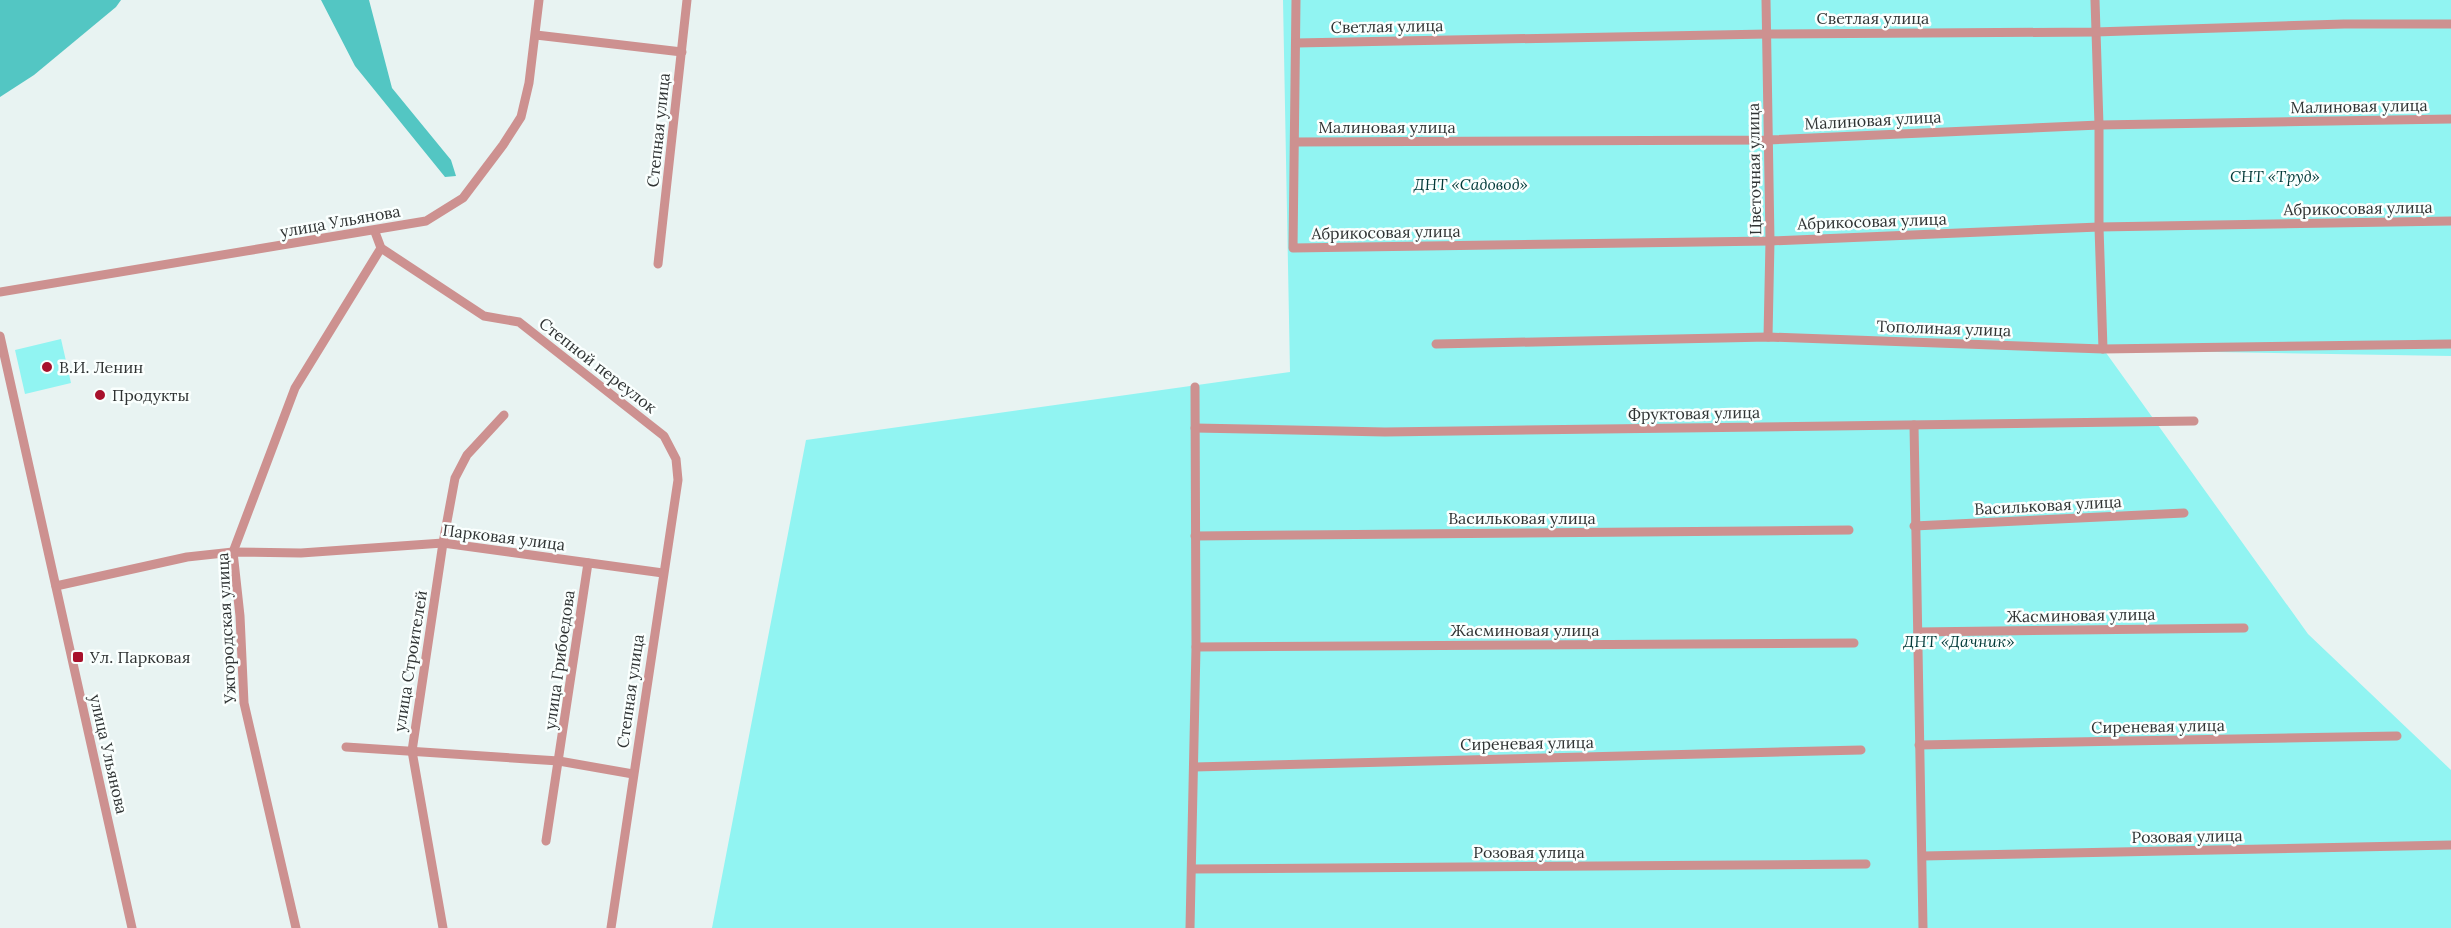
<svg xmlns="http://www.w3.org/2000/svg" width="2451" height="928" viewBox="0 0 2451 928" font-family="Lora,serif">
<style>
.green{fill:#91f4f2}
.water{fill:#53c6c3}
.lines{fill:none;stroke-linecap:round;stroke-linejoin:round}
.minor{stroke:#cd9190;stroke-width:9}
.poi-dot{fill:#a8112c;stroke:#fafffe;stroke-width:2}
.labels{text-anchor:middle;stroke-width:5;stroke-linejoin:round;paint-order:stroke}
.street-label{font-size:16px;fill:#2f3333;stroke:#fafffe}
.park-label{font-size:16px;font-style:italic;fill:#003938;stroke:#fafffe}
.poi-label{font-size:16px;fill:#2f3333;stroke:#fafffe;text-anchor:start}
</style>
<rect width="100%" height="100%" fill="#e8f3f2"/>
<g class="green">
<polygon points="1283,0 2451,0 2451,356 2104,350 2308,634 2451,770 2451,928 712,928 806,440 1290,372"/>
<polygon points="61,339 71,383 25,394 15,350"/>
</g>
<g class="water">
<polygon points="0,0 121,0 116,7 34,75 0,97"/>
<polygon points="321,0 369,0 392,88 451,160 456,176 445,177 355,66"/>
</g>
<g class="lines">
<g class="minor">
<polyline points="1296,0 1293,248 1770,241 2099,227 2451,221"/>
<polyline points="1766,0 1770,241 1768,337"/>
<polyline points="2095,0 2099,125 2099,227 2103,349"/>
<polyline points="536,35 682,52"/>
<polyline points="1296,43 1767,34 2095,32 2344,24 2451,24"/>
<polyline points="1295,142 1768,140 2099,125 2451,119"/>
<polyline points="375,232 381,248 484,316 519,322 664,436 676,459 678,480 611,928"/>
<polyline points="658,264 687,0"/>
<polyline points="0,292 426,221 463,198 503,145 521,117 529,83 539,0"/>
<polyline points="0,336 132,928"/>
<polyline points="1436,344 1768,337 2103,349 2451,344"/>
<polyline points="1914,425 1923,928"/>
<polyline points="1195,428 1385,432 2194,421"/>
<polyline points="1914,526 2184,513"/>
<polyline points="1195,536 1849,530"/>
<polyline points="56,586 187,557 233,552 301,553 443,543 663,573"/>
<polyline points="1918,632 2244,628"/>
<polyline points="1196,647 1854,643"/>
<polyline points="1919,745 2397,736"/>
<polyline points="346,747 559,761 633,774"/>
<polyline points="1194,767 1861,750"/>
<polyline points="546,841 588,563"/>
<polyline points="1923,856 2451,845"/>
<polyline points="1192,869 1866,864"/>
<polyline points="296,928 244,703 240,616 233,552 295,388 381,248"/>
<polyline points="443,928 412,751 443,543 455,478 467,455 504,415"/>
<polyline points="1190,928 1196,647 1195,387"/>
</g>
</g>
<g class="poi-dot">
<circle cx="47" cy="367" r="6"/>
<circle cx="100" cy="395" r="6"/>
<rect x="72" y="651" width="12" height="12" rx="3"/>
</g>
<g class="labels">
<g class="street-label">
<text x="1873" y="24">Светлая улица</text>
<text transform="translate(1387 26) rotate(-1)" y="6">Светлая улица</text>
<text transform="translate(2359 106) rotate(-1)" y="6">Малиновая улица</text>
<text transform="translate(1873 120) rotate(-3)" y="6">Малиновая улица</text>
<text x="1387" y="133">Малиновая улица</text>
<text transform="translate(658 130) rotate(-84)" y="6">Степная улица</text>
<text transform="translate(1754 169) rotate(-91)" y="6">Цветочная улица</text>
<text transform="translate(2358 208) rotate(-1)" y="6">Абрикосовая улица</text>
<text transform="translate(340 221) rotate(-10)" y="6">улица Ульянова</text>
<text transform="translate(1872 221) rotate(-2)" y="6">Абрикосовая улица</text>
<text transform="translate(1386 232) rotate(-1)" y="6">Абрикосовая улица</text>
<text transform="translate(1944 328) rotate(2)" y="6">Тополиная улица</text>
<text transform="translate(598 365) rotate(38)" y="6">Степной переулок</text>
<text transform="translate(1694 413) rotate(-1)" y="6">Фруктовая улица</text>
<text transform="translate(2048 505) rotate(-3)" y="6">Васильковая улица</text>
<text x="1522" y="524">Васильковая улица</text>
<text transform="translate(504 537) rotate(7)" y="6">Парковая улица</text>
<text transform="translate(2081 615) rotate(-1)" y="6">Жасминовая улица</text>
<text transform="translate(226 628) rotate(-93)" y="6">Ужгородская улица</text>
<text x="1525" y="636">Жасминовая улица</text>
<text transform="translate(559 660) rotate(-82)" y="6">улица Грибоедова</text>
<text transform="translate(410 661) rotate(-81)" y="6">улица Строителей</text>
<text transform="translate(630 691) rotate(-82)" y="6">Степная улица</text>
<text transform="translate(2158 726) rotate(-1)" y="6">Сиреневая улица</text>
<text transform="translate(1527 743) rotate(-1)" y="6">Сиреневая улица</text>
<text transform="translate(109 754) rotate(77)" y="6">улица Ульянова</text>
<text transform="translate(2187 836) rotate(-1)" y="6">Розовая улица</text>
<text x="1529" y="858">Розовая улица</text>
</g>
<g class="park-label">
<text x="2275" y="182">СНТ «Труд»</text>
<text x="1471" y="190">ДНТ «Садовод»</text>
<text x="1959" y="647">ДНТ «Дачник»</text>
</g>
<g class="poi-label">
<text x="59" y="373">В.И. Ленин</text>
<text x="112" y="401">Продукты</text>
<text x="90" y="663">Ул. Парковая</text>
</g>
</g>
</svg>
